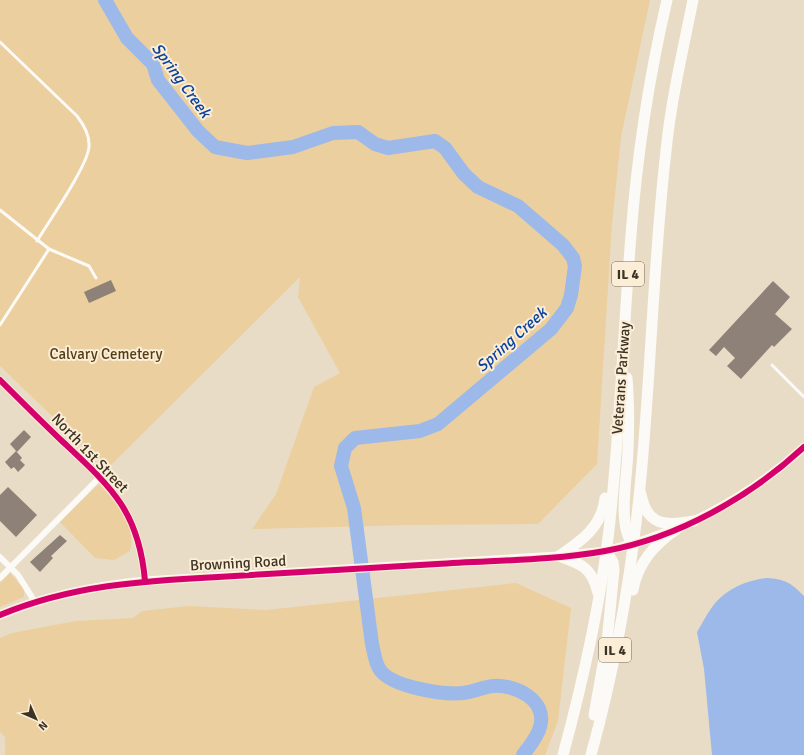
<svg xmlns="http://www.w3.org/2000/svg" width="804" height="755" viewBox="0 0 804 755" font-family="Signika,sans-serif">
<style>
.green{fill:#ebcf9e}
.water{fill:#9cb9ea}
.lines{fill:none;stroke-linecap:round;stroke-linejoin:round}
.river{stroke:#9cb9ea;stroke-width:14}
.building{fill:#8e8177}
.lane{stroke:#fcfaf6;stroke-width:3}
.street{stroke:#fcfaf6;stroke-width:6}
.secondary{stroke:#fcfaf6;stroke-width:9}
.highway{stroke:#fcfaf6;stroke-width:11}
.cycleway-casing{stroke:#fbedd6;stroke-width:8}
.cycleway{stroke:#d6006c;stroke-width:6}
.labels{text-anchor:middle;stroke-width:4;stroke-linejoin:round;paint-order:stroke}
.shield{fill:#fbedd6;stroke:#756b59;stroke-width:1}
.shield-label{font-size:14px;font-weight:bold;fill:#3c3324}
.park-label{font-size:15px;fill:#523d15;stroke:#fbedd6}
.street-label{font-size:15px;fill:#3c3324;stroke:#fbedd6}
.water-label{font-size:16px;font-style:italic;fill:#0b429c;stroke:#fbedd6}
</style>
<rect width="100%" height="100%" fill="#e8dcc6"/>
<g class="green">
<polygon points="0,0 650,0 621,137 612,224 597,464 538,524 411,525 252,529 276,494 314,387 340,373 298,297 300,277 107,469 0,366"/>
<path d="M99 484C115 502 137 525 130 551L114 560 95 558 60 522Z"/>
<polygon points="10,573 24,589 24,597 0,607 0,583"/>
<polygon points="516,583 571,608 558,721 545,755 5,755 5,737 0,732 0,638 12,633 76,621 133,618 142,611 189,606 266,610"/>
</g>
<path class="water" d="M767 578C785 579 791 583 804 596V755H712L704 669 697 632C703 622 709 610 716 602 729 588 748 580 767 578Z"/>
<g class="lines">
<path class="river" d="M105 0 127 38 153 64 158 80 198 131 215 147 247 153 293 147 333 133 358 132 375 144 388 148 435 141 445 148 464 174 478 187 518 206 563 245 573 258 575 266 571 295 567 308 551 329 438 424 420 431 355 438 345 448 341 466 354 508 372 644C374 652 375 663 380 670 392 687 443 695 463 693 473 692 483 687 493 686 515 684 548 700 540 727 538 736 529 747 523 755"/>
</g>
<g class="building">
<polygon points="111,280 116,291 89,303 84,292"/>
<polygon points="773,281 790,297 775,314 792,329 774,347 772,345 741,379 727,366 735,358 724,347 716,356 709,350"/>
<polygon points="24,430 31,437 17,452 10,444"/>
<polygon points="16,451 22,458 20,460 25,465 18,472 14,467 11,469 5,462"/>
<polygon points="8,487 37,515 16,537 0,521 0,495"/>
<polygon points="60,535 67,541 51,556 53,558 40,572 30,562"/>
</g>
<g class="lines">
<g class="lane">
<path d="M0 42 77 116C84 125 90 135 89 147 87 167 49 221 37 241"/>
<polyline points="0,210 49,249 89,266 96,278"/>
<polyline points="0,325 49,249"/>
<polyline points="772,365 804,397"/>
</g>
<g class="street">
<path d="M0 380C21 401 42 422 63 442 111 487 139 511 145 581"/>
<polyline points="0,557 18,575 35,602"/>
<polyline points="0,578 100,477"/>
</g>
<g class="secondary">
<path d="M689 523C731 504 770 478 804 447"/>
<path d="M0 615C47 595 95 586 145 581L559 556 606 551 645 540 672 530"/>
</g>
<g class="highway">
<path d="M627 378C629 402 629 425 628 449 628 473 617 524 632 543"/>
<path d="M641 494C647 527 667 526 694 521"/>
<path d="M559 556C581 541 602 527 605 498"/>
<path d="M559 556C582 564 592 568 598 593"/>
<path d="M633 590C638 562 655 544 678 528"/>
<polyline points="594,715 607,642 614,570 613,562 606,551"/>
<path d="M563 755C583 681 600 606 609 530 620 432 623 333 631 235 637 156 649 77 667 0"/>
<path d="M591 755C615 668 631 577 640 487 651 375 653 263 666 151 671 100 683 50 693 0"/>
</g>
<g class="cycleway-casing">
<g id="cycleway">
<path d="M0 380C21 401 42 422 63 442 111 487 139 511 145 581"/>
<path d="M0 615C72 585 142 581 218 577 291 573 364 568 437 564 493 560 550 561 605 551 678 538 750 497 804 447"/>
</g>
</g>
<use href="#cycleway" class="cycleway"/>
</g>
<g class="labels">
<g class="shield">
<rect x="612" y="262" width="32" height="24" rx="3"/>
<rect x="599" y="638" width="32" height="24" rx="3"/>
</g>
<g class="shield-label">
<text x="628" y="279">IL 4</text>
<text x="615" y="655">IL 4</text>
</g>
<g class="park-label">
<text x="106" y="359">Calvary Cemetery</text>
</g>
<g class="street-label">
<text transform="translate(621 378) rotate(-86)" y="5">Veterans Parkway</text>
<text transform="translate(90 453) rotate(46)" y="5">North 1st Street</text>
<text transform="translate(238 563) rotate(-3)" y="5">Browning Road</text>
</g>
<g class="water-label">
<text transform="translate(182 80) rotate(54)" y="6">Spring Creek</text>
<text transform="translate(511 339) rotate(-42)" y="6">Spring Creek</text>
</g>
</g>
<g transform="translate(36 719) rotate(135)" stroke="#fbedd6" stroke-width="3" paint-order="stroke">
<path d="M0-3L7 15L0 10L-7 15Z" fill="#3c3324"/>
<text y="-6" font-size="11" font-weight="bold" text-anchor="middle" fill="#3c3324">N</text>
</g>
</svg>
